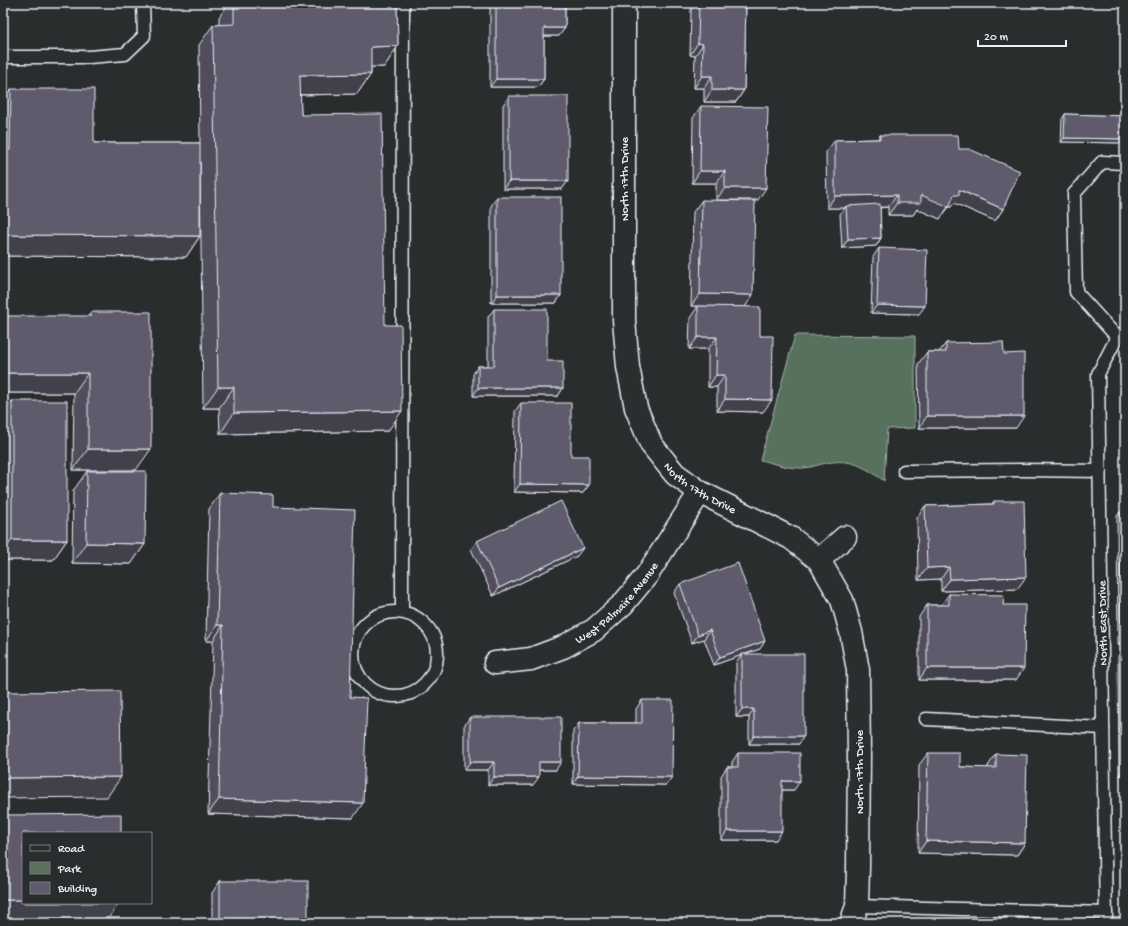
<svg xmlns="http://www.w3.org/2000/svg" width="1128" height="926" viewBox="0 0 1128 926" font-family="'Gochi Hand',sans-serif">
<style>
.park{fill:#59715d;stroke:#a0b1aa}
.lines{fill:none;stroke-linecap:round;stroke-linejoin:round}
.service-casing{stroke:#e8f1f8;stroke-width:15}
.minor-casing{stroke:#e8f1f8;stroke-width:25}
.service{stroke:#2a2d2e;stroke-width:12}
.minor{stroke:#2a2d2e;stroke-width:22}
.wall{fill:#514d5d;stroke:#e8f1f8}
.shaded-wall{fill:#423f4c;stroke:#e8f1f8}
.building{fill:#5e5a6c;stroke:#e8f1f8}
.labels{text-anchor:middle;stroke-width:3;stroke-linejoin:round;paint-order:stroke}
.street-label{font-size:12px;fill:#e8f1f8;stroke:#2a2d2e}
</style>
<rect width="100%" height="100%" fill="#2a2d2e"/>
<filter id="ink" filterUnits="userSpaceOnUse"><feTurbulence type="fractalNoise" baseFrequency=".025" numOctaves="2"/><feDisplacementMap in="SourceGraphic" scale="8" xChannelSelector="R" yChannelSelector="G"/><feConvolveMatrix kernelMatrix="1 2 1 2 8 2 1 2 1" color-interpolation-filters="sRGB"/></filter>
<g filter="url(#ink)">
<path class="park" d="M795 335 915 336V428L887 429 884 481C865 467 851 458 827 463 819 464 811 468 803 468 789 469 773 463 760 460Z"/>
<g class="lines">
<g class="service-casing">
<g id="service">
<polyline points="3,57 89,57 125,54 144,36 143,3"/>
<polyline points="1117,337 1076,292 1074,194 1102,162 1125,163"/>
<polyline points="904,471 1023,470 1100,471"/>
<polyline points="402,611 403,3"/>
<circle cx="395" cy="654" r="42"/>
<polyline points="926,719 1103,728"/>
<polyline points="857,906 1106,913"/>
<polyline points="1106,923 1098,374 1117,337 1125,332"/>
</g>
</g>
<g class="minor-casing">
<g id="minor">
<path id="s1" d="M624 3V320L628 367 636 408 651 444 675 474 700 492 791 538 819 560 842 600 851 632 858 670 859 755 858 867 857 906 851 923"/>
<polyline points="819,560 845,537"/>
<path id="s2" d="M495 663 531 659 563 647 594 630 623 604 647 575 700 492"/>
</g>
</g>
<use href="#service" class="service"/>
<use href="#minor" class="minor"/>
</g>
<g class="wall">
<polygon points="229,3 397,3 398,46 384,67 371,67 371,74 357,94 300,95 301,115 385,325 388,431 220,434 219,408 203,408 200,162 200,236 186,257 3,256 3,100 11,89 94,143 200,143 199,45 213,25 219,25 219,17"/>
<polygon points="493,3 565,3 565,28 559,36 544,36 544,79 538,87 490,87 490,7"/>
<polygon points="695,3 746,3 744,90 736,102 704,102 704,88 694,88 695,56 690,55 691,10"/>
<polygon points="509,96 568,181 562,189 503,189 503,105"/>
<polygon points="701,106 758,200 716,200 716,183 692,183 693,118"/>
<polygon points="1065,114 1125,116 1125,143 1061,142 1062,119"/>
<polygon points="880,135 959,149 1003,209 995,221 954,203 951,207 949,207 940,219 917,209 913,215 888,215 888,207 880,208 881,238 876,246 842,248 840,214 845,208 827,208 826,152 835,140 878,139"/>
<polygon points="497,197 561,295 556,303 491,303 491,206"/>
<polygon points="702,200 745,307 760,336 763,412 717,411 717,387 708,387 708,349 689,349 690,318 698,306 733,307 691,306 693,212"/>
<polygon points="879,248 919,314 871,313 873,257"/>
<polygon points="494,309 547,361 563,388 558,396 473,396 473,374 478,366 488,366 488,317"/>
<polygon points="91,312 136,470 73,470 74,393 3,393 88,316"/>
<polygon points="946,343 1004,354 1016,428 919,428 918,364 927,352 939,352"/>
<polygon points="12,401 67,540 53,560 3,560 3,413"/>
<polygon points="521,403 571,456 589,485 583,493 514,492 515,411"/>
<polygon points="87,471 145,544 131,564 72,563 73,491"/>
<polygon points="220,493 273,507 350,697 353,818 208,814 213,641 206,641 209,509"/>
<polygon points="994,501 1017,589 941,591 941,579 918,580 917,518 925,506 992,504"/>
<polygon points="1120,512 1125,512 1125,645 1118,645 1117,516"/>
<polygon points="477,541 577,556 493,596 471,549"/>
<polygon points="680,584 760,649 745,654 799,744 749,744 749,717 736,717 736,662 742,655 714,665 704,639 692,643 674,593"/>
<polygon points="949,594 1003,605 1016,680 919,680 919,617 927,605 941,605"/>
<polygon points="1121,652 1125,775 1119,775 1118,656"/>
<polygon points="642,700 666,785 573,784 573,731 579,723 636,723 636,709"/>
<polygon points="470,717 556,770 539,770 533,785 488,785 488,770 464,770 464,726"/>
<polygon points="738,753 794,790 782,790 776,840 721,840 721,776 727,767 732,767 732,762"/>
<polygon points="928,753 960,767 988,768 988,766 996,754 1025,843 1017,855 918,853 919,765"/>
<polygon points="220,881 308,923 212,923 212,893"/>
</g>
<g class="shaded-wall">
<polygon points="544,28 565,28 559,36 538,36"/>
<polygon points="698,43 703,44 695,56 690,55"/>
<polygon points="398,46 384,67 356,67 371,47"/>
<polygon points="371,74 357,94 286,95 300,75"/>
<polygon points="702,76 712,76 704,88 694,88"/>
<polygon points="496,79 544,79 538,87 490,87"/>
<polygon points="712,90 744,90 736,102 704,102"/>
<polygon points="1064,138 1125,139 1125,143 1061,142"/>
<polygon points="700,171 725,171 716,183 692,183"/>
<polygon points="509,181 568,181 562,189 503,189"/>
<polygon points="725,188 766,188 758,200 716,200"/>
<polygon points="959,190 1003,209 995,221 954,203 951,207 948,207 940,219 917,209 913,215 888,215 897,203 921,195 954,195"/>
<polygon points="897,195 888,207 846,208 846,206 845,208 827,208 835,196"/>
<polygon points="3,235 200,236 186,257 3,256"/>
<polygon points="881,238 876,246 842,248 848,239"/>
<polygon points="700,294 753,295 745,307 691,306"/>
<polygon points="497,295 561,295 556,303 491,303"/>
<polygon points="877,305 925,306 919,314 871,313"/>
<polygon points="698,337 717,337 708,349 689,349"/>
<polygon points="3,373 88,373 74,393 3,393"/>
<polygon points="716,375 725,375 717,387 708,387"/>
<polygon points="218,387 234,387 219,408 203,408"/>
<polygon points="478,388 563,388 558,396 473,396"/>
<polygon points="725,399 772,400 763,412 717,411"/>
<polygon points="402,411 388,431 220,434 234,413"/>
<polygon points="927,416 1024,416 1016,428 919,428"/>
<polygon points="88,449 151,449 136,470 73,470"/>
<polygon points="520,484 589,485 583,493 514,492"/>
<polygon points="12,540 67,540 53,560 3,560 3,552"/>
<polygon points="86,543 145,544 131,564 72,563"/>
<polygon points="583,548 577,556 493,596 499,588"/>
<polygon points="949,567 941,579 918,580 927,568"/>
<polygon points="1026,577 1017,589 941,591 950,579"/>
<polygon points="217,625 223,625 213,641 206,641"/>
<polygon points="710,630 704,639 692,643 698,635"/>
<polygon points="765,641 760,649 742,655 742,654 742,655 714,665 720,657"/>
<polygon points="1121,641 1125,641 1125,645 1118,645"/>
<polygon points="927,668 1024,668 1016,680 919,680"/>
<polygon points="742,709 754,709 749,717 736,717"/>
<polygon points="754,736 804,736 799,744 749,744"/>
<polygon points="470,762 494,762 488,770 464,770"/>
<polygon points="539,762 561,762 556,770 533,770"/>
<polygon points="1122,770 1125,770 1125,775 1119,775"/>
<polygon points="578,776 672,777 666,785 573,784"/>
<polygon points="121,777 107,797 3,798 3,778"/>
<polygon points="494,777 539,777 533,785 488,785"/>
<polygon points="782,781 800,781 794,790 776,790"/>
<polygon points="219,799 363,803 353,818 208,814"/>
<polygon points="727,831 782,831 776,840 721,840"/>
<polygon points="926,841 1025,843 1017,855 918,853"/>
<polygon points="3,900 23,900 23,903 119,903 108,919 3,920"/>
</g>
<g class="building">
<polygon points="234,3 397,3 398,46 371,47 371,74 300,75 301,115 382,114 385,325 401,325 402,411 234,413 234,387 218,387 213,25 234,24"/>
<polygon points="496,3 565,3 565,28 544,28 544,79 496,79"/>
<polygon points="699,3 746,3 744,90 712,90 712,76 702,76 703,44 698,43"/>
<polygon points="11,89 94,89 94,143 200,143 200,236 3,235 3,150 10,150"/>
<rect x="509" y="96" width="59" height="85"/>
<polygon points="701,106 768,107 766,188 725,188 725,171 700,171"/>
<polygon points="1065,114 1125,116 1125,139 1064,138"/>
<polygon points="880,135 958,135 959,149 969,149 1020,171 1003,209 960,190 959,190 959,195 954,195 949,207 921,195 921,203 897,203 897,195 835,196 835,140 880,139"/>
<rect x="497" y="197" width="64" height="98"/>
<polygon points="702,200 755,201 753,295 700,294"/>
<polygon points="880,204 881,238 848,239 846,206"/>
<polygon points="879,248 927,250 925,306 877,305"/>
<polygon points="698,306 760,307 760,336 773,336 772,400 725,399 725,375 716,375 717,337 698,337"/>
<polygon points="494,309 547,309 547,361 563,361 563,388 478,388 478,366 494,366"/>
<polygon points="91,312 151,312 151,449 88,449 88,373 3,373 3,316 91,316"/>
<polygon points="1003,342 1004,354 1024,353 1024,416 927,416 927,352 946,352 946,343"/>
<rect x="12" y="401" width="55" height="139"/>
<polygon points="521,403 571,403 571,456 589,456 589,485 520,484"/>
<polygon points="87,471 146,471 145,544 86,543"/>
<polygon points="220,493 273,495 273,507 355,510 350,697 367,698 363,803 219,799 223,625 217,625"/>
<polygon points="561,501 583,548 499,588 477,541"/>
<polygon points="994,501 1024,501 1026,577 950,579 949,567 927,568 925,506 994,504"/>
<polygon points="1120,512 1125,512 1125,641 1121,641"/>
<polygon points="738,563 765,641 720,657 710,630 698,635 680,584"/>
<polygon points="949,594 1004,595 1003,605 1025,605 1024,668 927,668 927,605 949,605"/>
<polygon points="1121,652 1125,652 1125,770 1122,770"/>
<polygon points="742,654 804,654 804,736 754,736 754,709 742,709"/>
<polygon points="120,691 121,777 3,778 3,692"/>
<polygon points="642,700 673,700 672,777 578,776 579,723 642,723"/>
<polygon points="470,717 561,717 561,762 539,762 539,777 494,777 494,762 470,762"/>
<polygon points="738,753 800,753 800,781 782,781 782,831 727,831 727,767 738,767"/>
<polygon points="928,753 960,753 960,767 996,768 996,754 1027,755 1025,843 926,841"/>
<polygon points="121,814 121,833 23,833 23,900 3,900 3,815"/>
<rect x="220" y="881" width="88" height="42"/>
<polygon points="114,922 114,923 51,923"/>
<rect x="117" y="922" width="21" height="1"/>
</g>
</g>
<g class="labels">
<g class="street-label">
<text transform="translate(624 179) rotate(-90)" y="4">North 17th Drive</text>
<text dy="4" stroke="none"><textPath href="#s1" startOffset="512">North 17th Drive</textPath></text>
<text dy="4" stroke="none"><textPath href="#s2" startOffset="141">West Palmaire Avenue</textPath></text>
<text transform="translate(1102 623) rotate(-91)" y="4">North East Drive</text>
<text transform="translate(859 772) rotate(-90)" y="4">North 17th Drive</text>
</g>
</g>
<rect width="1128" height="926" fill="none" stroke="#2a2d2e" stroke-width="16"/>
<rect x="8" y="8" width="1112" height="910" fill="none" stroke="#e8f1f8" stroke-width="1.5" filter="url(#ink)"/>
<rect x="22" y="832" width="130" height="72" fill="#2a2d2e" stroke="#767b7f"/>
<rect x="30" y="845" width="20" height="6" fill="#2a2d2e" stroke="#767b7f"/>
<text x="58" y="852" font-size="12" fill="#e8f1f8">Road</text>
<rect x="30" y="862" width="20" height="12" fill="#59715d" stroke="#767b7f"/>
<text x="58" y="872" font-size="12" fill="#e8f1f8">Park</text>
<rect x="30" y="882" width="20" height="12" fill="#5e5a6c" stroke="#767b7f"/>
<text x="58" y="892" font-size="12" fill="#e8f1f8">Building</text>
<path d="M978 40v6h88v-6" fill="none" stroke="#e8f1f8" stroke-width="2"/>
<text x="984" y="40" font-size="12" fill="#e8f1f8" stroke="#2a2d2e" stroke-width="3" paint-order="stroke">20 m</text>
</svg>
